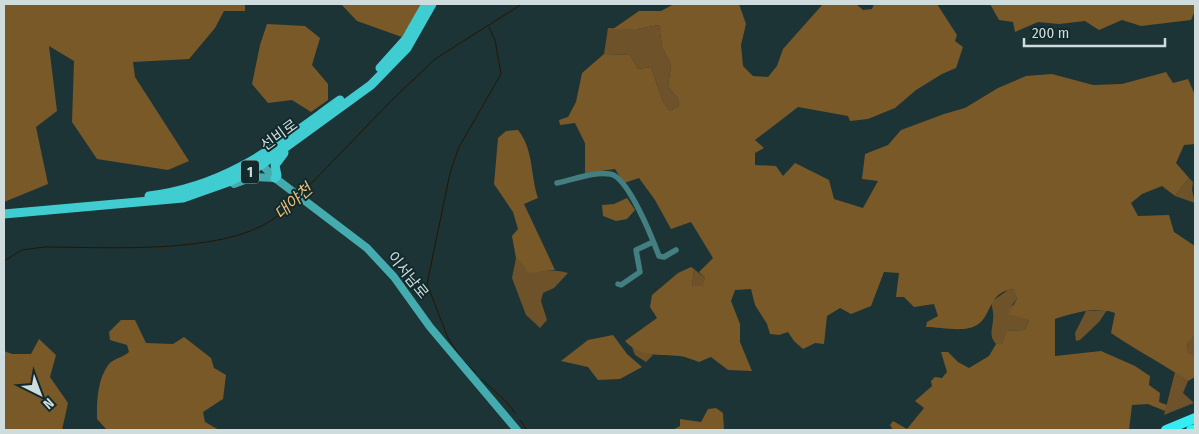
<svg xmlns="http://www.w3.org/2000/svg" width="1199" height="434" viewBox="0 0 1199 434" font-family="'Fira Sans Condensed','Noto Sans KR',sans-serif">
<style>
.green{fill:#6d522a}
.forest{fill:#7a5929}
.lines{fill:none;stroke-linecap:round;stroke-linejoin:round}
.stream{stroke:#261600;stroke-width:1}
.street{stroke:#437e81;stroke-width:5.5}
.secondary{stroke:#44abaf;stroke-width:8}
.primary{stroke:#40cdd2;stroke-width:9}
.highway{stroke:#35ecf3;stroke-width:10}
.labels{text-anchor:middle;stroke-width:4;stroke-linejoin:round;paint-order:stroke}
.shield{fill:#122a2b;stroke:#96a7a8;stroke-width:1}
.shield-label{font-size:14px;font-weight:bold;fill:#cfdcdd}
.street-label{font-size:15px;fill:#cfdcdd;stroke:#122a2b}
.water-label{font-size:16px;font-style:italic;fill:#f1be76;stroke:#122a2b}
</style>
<rect width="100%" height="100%" fill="#1c3435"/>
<g class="green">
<polygon points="659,25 662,47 671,65 668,87 678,98 679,106 670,111 663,102 651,67 638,69 630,55 604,54 608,28 637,29"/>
<polygon points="1189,178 1193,182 1192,190 1195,203 1175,196"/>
<path d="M516 258C537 280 544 266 568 273L554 288 543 293 541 301 547 320 540 328 526 315 512 278Z"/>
<polygon points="694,269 705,278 702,287 692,286"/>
<path d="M1015 289 1017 299 1012 305 1029 320 1025 330 1008 331 1002 344H996C988 335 993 329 993 319 994 314 992 307 991 302L1008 290Z"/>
<polygon points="1107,310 1099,322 1080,340 1076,341 1075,333 1086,311"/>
<polygon points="1195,336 1195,357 1194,357 1188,352 1187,342"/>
<polygon points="632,347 653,355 646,362 635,355"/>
<polygon points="1175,372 1188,381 1183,393 1194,403 1164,415"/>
</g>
<g class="forest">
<polygon points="4,4 245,4 245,11 224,11 215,28 189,59 133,62 135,77 189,161 168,170 97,159 72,122 74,61 49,46 57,111 36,127 48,184 4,202"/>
<polygon points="341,4 422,4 402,37 357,21"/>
<path d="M674 4H739L746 24 741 45 743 66 753 76 768 77 777 66 783 49 823 4H856L863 10 872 9 874 4H937L957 35 955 41 963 47 956 68 942 74 916 90 895 108 868 119 850 121 848 116 798 107 755 140 764 148 755 153V165L776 166 783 176 795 163 829 180 834 199 863 208 878 181 862 179 865 154 888 145 901 130 944 114 965 108 998 88 1026 76 1052 74 1093 85 1122 84 1166 72 1173 83 1188 79 1195 95V144L1184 145 1176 163 1189 178 1175 196 1162 186 1142 194 1131 203 1138 216 1169 215 1174 232 1195 246V336L1187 343 1188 352 1195 357V377L1188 381C1163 364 1136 350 1111 333L1115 313C1096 306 1074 313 1055 319V356L1101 351 1135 366 1150 376 1149 385 1160 393 1159 402 1167 405 1165 411 1148 404 1132 405 1129 430H893L890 425 893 421 907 429 924 408 915 401 932 386 931 381 935 377 942 378 947 372 941 352H948L958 362 969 368 989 356 996 344H1002L1007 331 1025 330 1029 320 1008 314 1017 299 1014 289C987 292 993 315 977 325 964 333 941 327 926 327L927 322 938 316 934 304 914 307 904 297H896L899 273 884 272 871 306 851 314 840 308 827 316 824 344 815 343 803 349 794 341 788 332 779 335 770 334 767 324 755 305 751 289 735 290 731 301 740 324V342L752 371 728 370 711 357 699 362C693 360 687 357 680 356 659 354 641 358 625 341L657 318 650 307 652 295 678 273 691 267 694 269 692 286H702L705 278 699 272 713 258 691 222 671 229 655 200 639 178 624 183 615 169 585 173V143L575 123 560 125 559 120 568 117 576 102 582 73 604 54 630 55 638 69 651 67 663 102 670 111 679 106 678 98 668 87 671 65 662 47 659 25 637 29H613L639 11H661Z"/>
<polygon points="990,4 1195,4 1195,11 1191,20 1141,26 1122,20 1099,30 1085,21 1059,24 1038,22 1015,32 1013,22 999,20"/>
<polygon points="267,24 305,26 320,38 312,65 328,84 328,100 311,112 292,100 268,103 252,84 260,45"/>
<path d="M518 130C534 150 530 174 538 198L524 204 555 270 527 273 525 267 516 258 512 236 518 229 513 212 494 184 498 138 506 131Z"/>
<polygon points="627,198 635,210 627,219 616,221 603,216 602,205 614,204"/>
<path d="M121 320H135L146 343 173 344 184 337 211 358 214 368 226 375 223 399 203 412 205 422 219 430H107L97 419C97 401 97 380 109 364 113 359 124 357 129 352L127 345 110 340 109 332Z"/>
<polygon points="613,335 627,354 642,367 620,379 598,380 588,367 561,361 588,340"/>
<polygon points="39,339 56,355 50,377 68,403 62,430 4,430 4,351 12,354 31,354"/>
<polygon points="716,408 723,413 724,430 673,430 680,426 680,419 701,422 708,409"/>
</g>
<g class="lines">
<g class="stream">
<polyline points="302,193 392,100 435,59 522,4"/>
<path d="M4 261 22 250 44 247C105 247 220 255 272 220 281 214 289 205 297 198"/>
<polyline points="476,373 461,358 448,338 427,284 450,173 459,147 501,74 495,40 489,27"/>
<path d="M482 379C493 391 506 399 515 413"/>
<polyline points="520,420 527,430"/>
</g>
<g class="street">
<path d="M557 183C573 180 594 171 610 174 628 176 653 240 659 256L664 257 676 250"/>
<polyline points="618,284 621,285 640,272 636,250 653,242"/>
</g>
<g class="secondary">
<polyline points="259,162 275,178 367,248 394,277 430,327 517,430"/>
<polyline points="231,181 234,184 253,177 275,178"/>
</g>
<g class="primary">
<polyline points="380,68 406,39 426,4"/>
<polyline points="275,178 277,176 275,165 284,153"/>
<path d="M149 196C229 186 277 145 340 100"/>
<polyline points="4,214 183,198 231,181 261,165 371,85 407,48 432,4"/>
</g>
<g class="highway">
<polyline points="1166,430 1195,418"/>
<polyline points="1191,430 1195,429"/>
</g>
</g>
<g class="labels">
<rect class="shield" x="241" y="160.5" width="18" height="23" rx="4"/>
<g class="shield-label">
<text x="250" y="177">1</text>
</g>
<g class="street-label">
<text transform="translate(279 135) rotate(-36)" y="5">선비로</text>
<text transform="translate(408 275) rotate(51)" y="5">이서남로</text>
</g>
<g class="water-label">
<text transform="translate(293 201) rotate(-42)" y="6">대야천</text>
</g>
</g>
<rect width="1199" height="434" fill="none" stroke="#cfdcdd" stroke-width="10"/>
<g transform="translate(40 394) rotate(138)" stroke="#122a2b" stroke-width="4" paint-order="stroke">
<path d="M0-4L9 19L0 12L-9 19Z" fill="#cfdcdd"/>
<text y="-8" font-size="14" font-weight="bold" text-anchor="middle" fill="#cfdcdd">N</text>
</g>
<path d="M1024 38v8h141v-8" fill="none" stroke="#cfdcdd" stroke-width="2.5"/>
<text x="1032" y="38" font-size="15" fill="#cfdcdd" stroke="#122a2b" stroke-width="4" paint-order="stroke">200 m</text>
</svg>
